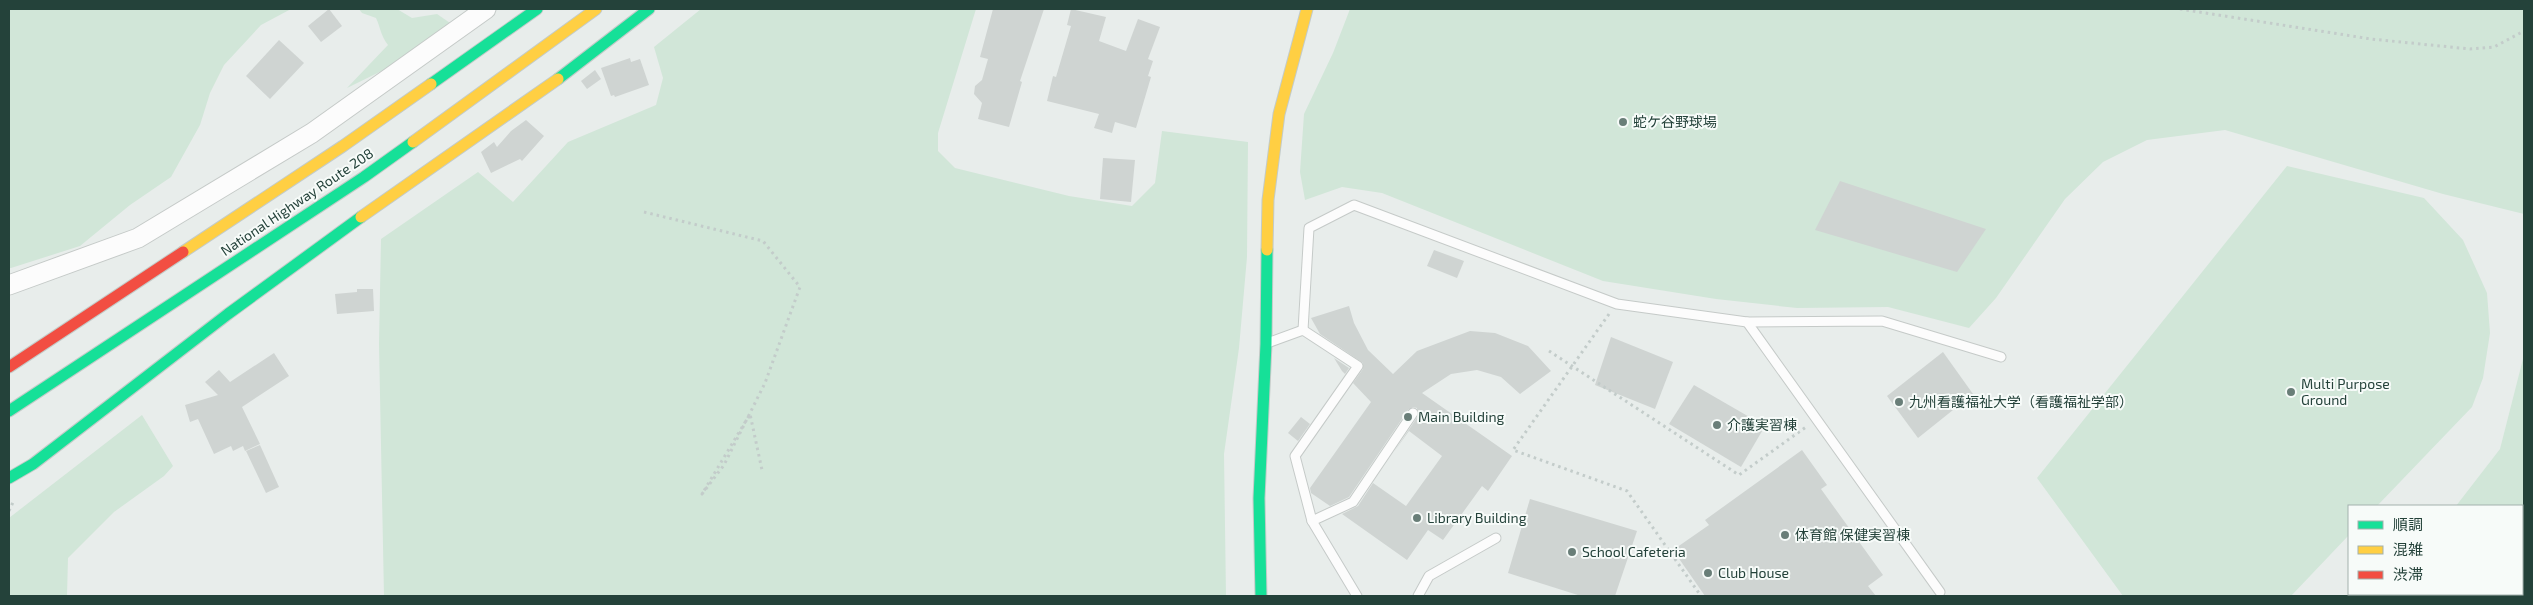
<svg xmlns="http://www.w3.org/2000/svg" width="2533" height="605" viewBox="0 0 2533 605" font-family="'Exo 2','Noto Sans JP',sans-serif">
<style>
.green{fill:#d1e6d8}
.building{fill:#cfd4d2}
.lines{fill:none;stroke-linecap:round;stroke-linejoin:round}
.lane-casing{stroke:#c5cac8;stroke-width:11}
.street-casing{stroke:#c5cac8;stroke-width:21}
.fast-casing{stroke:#c3cbc8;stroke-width:13}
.slow-casing{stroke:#c3cbc8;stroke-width:13}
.jam-casing{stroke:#c3cbc8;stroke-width:13}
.path{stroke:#c3ccca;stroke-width:3;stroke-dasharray:2.5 4;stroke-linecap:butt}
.lane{stroke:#fcfcfc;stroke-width:9}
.street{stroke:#fcfcfc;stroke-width:19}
.fast{stroke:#16e098;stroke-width:11}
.slow{stroke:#ffcf43;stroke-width:11}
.jam{stroke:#f24e42;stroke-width:11}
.poi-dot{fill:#697e78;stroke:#f7fbf9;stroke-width:2}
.labels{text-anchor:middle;stroke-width:4;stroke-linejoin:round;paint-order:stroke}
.poi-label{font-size:14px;fill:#24423a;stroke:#f7fbf9;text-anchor:start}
.street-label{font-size:14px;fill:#24423a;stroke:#f7fbf9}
</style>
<rect width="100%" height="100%" fill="#e8edeb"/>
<g class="green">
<polygon points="9,9 291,9 261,25 224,65 210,93 200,125 171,177 130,205 80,246 11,268 9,268"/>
<path d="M359 9H397L412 18 437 14 453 25 404 60 347 88 388 45C380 34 381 29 376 18L362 13Z"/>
<polygon points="701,9 976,9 938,133 938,151 955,168 1069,196 1132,206 1155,183 1162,131 1248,142 1247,257 1239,348 1224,454 1226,596 384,596 379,344 381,239 478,172 513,202 568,142 656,105 663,78 654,47"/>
<polygon points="1350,9 2524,9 2524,214 2443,194 2225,130 2147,140 2103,162 2065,199 1996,298 1969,328 1888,307 1797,308 1716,299 1603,281 1382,193 1342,187 1305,200 1300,172 1304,114 1333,53"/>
<polygon points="2287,166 2424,198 2463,240 2487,293 2490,333 2483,378 2472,407 2377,506 2349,506 2349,535 2291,596 2123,596 2037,478"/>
<polygon points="2524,355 2524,596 2387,596 2389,594 2522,594 2522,506 2456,506 2500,449"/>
<polygon points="142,415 173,466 164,476 114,512 68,558 67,596 9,596 9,518"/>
</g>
<g class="building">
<polygon points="329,9 342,26 321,42 308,26"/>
<polygon points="993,9 1044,9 1020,81 1022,82 1009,127 978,119 982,103 974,94 975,86 982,80 988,59 980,57"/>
<polygon points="1071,9 1106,17 1099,41 1126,51 1138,19 1160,27 1148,59 1153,61 1148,76 1151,77 1136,128 1115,122 1112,133 1094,128 1099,114 1047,101 1053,76 1056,77 1071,26 1067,25"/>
<polygon points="279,40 304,63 270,99 246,76"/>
<polygon points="630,58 631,62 640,59 649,85 615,97 614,95 611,96 601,68"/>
<polygon points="595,70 601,79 587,89 581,81"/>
<polygon points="526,120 544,136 522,161 520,159 491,173 481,152 494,142 497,147 511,131"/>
<polygon points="1103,158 1135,160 1131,202 1100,199"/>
<polygon points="1840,181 1986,229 1957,272 1815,230"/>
<polygon points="1434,250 1464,261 1457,278 1427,266"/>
<polygon points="357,289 373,289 374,311 337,314 335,294 357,292"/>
<polygon points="1349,306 1354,323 1368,350 1393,374 1417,351 1470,331 1495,333 1528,346 1551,371 1520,394 1501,377 1477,370 1451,374 1422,393 1512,456 1488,491 1482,486 1443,540 1428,530 1407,560 1342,514 1358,506 1373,483 1406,506 1442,456 1409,431 1394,452 1418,416 1417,408 1413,407 1408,410 1349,497 1330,506 1311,493 1310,488 1371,402 1353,383 1363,369 1363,363 1320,334 1311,318"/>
<polygon points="1611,337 1673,362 1655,409 1595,385"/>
<polygon points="1943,352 1973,394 1918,438 1887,396"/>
<polygon points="274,353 289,376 242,407 260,444 245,451 243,446 233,451 231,446 214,454 198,419 190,422 185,405 218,395 205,382 219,370 230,382"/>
<polygon points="1334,358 1349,368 1345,374 1342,371"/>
<polygon points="1694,385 1765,426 1741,467 1669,424"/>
<polygon points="1301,417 1310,424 1298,441 1288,433"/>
<polygon points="260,445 279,487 266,493 246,451"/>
<polygon points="1802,450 1827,485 1821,489 1883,575 1868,586 1876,596 1705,596 1673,550 1709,525 1705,520"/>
<polygon points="1530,499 1637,531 1615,596 1581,596 1508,573"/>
</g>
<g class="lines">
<g class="lane-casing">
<g id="lane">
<polyline points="1747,322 1940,592"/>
<polyline points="1303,330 1309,228 1354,205 1617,304 1747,322 1882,321 2001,357"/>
<polyline points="1270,342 1303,330 1358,366 1295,456 1312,521 1357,596"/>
<polyline points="1312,521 1353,502 1413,413"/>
<polyline points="1418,596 1429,576 1496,538"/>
</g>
</g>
<g class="street-casing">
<polyline id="street" points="9,285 138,238 312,133 486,9"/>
</g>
<g class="fast-casing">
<g id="fast">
<polyline points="558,79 649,9"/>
<polyline points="431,84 537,9"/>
<polyline points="9,411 364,177 413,142"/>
<polyline points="9,478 33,464 228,314 361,217"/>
<polyline points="1261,596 1259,498 1266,344 1267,250"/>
</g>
</g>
<g class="slow-casing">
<g id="slow">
<polyline points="413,142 596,9"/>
<polyline points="361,217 558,79"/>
<polyline points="1267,250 1268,200 1279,114 1307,9"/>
<polyline points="183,252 343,146 431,84"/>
</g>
</g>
<g class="jam-casing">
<polyline id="jam" points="9,367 183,252"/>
</g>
<g class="path">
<polyline points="2180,9 2371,39 2470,49 2494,47 2524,31"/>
<polyline points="644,212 763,241 800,287 765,383 724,465 702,494 750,414 762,470"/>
<polyline points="1609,314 1513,450 1627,491 1701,596"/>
<polyline points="1549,351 1739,475 1806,427"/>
<polyline points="9,511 14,500"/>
</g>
<use href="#lane" class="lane"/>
<use href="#street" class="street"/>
<use href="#fast" class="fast"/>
<use href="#slow" class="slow"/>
<use href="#jam" class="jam"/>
</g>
<g class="poi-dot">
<circle cx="1623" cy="122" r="5"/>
<circle cx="2291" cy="392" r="5"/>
<circle cx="1899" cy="402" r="5"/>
<circle cx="1408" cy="417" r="5"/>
<circle cx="1717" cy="425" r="5"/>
<circle cx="1417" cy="518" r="5"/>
<circle cx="1785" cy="535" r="5"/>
<circle cx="1572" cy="552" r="5"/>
<circle cx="1708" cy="573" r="5"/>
</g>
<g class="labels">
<g class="poi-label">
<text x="1633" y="127">蛇ケ谷野球場</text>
<text x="2301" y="389">Multi Purpose<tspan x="2301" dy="16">Ground</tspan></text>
<text x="1909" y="407">九州看護福祉大学（看護福祉学部）</text>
<text x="1418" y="422">Main Building</text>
<text x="1727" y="430">介護実習棟</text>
<text x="1427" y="523">Library Building</text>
<text x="1795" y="540">体育館 保健実習棟</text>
<text x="1582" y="557">School Cafeteria</text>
<text x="1718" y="578">Club House</text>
</g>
<g class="street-label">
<text transform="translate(297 202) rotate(-34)" y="5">National Highway Route 208</text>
</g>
</g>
<rect width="2533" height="605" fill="none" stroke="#24423a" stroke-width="20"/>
<rect x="2348" y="505" width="175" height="90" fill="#f7fbf9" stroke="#a3b1ad"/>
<rect x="2358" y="521" width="25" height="8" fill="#16e098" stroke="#a3b1ad"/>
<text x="2393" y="530" font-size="15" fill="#24423a">順調</text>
<rect x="2358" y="546" width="25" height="8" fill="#ffcf43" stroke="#a3b1ad"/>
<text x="2393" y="555" font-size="15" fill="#24423a">混雑</text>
<rect x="2358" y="571" width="25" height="8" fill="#f24e42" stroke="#a3b1ad"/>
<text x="2393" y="580" font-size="15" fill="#24423a">渋滞</text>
</svg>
